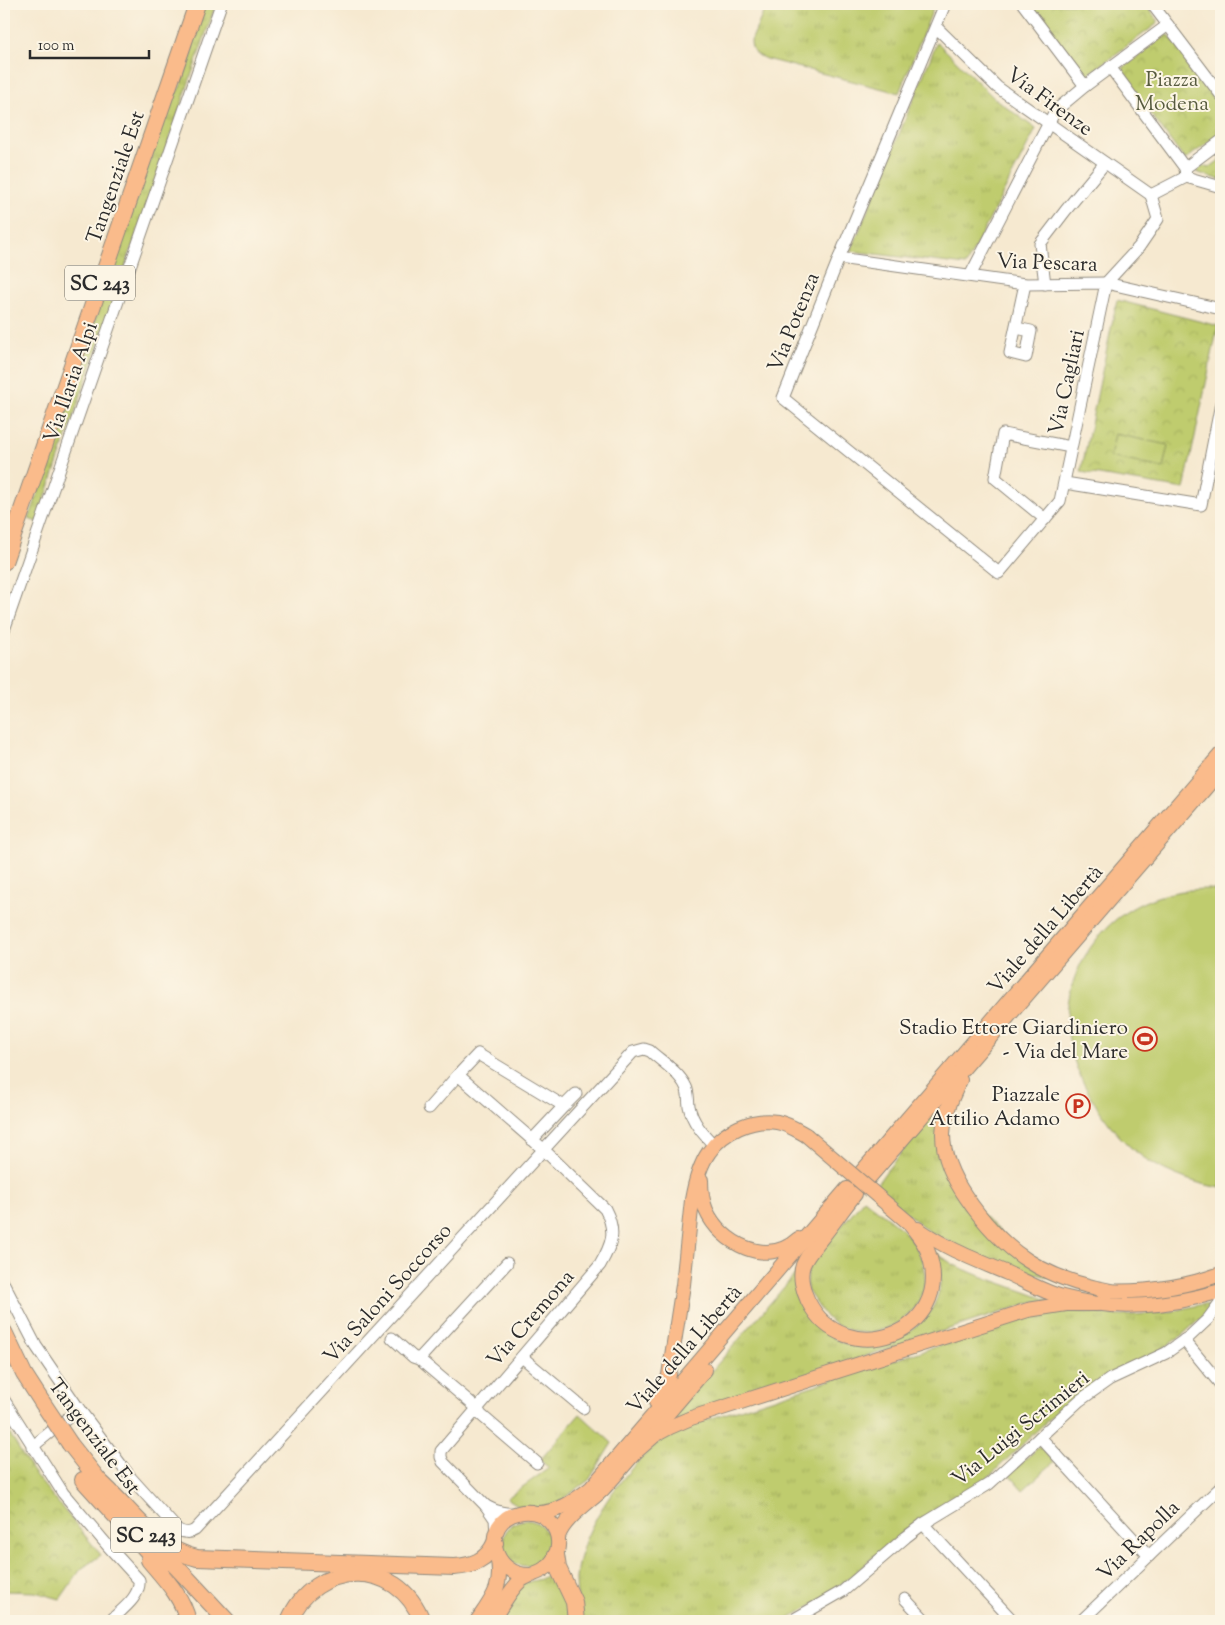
<svg xmlns="http://www.w3.org/2000/svg" width="1225" height="1625" viewBox="0 0 1225 1625" font-family="'Sorts Mill Goudy',serif">
<style>
.grass{fill:url(#grass-tufts);stroke:#757c4c}
.park{fill:url(#park-crowns);stroke:#757c4c}
.garden{fill:#bfcc6e;stroke:#757c4c}
.lines{fill:none;stroke-linecap:round;stroke-linejoin:round}
.minor-casing{stroke:#908a7e;stroke-width:13}
.major-casing{stroke:#908a7e;stroke-width:16}
.highway-casing{stroke:#908a7e;stroke-width:18}
.minor{stroke:#fff;stroke-width:11}
.major{stroke:#fabb8b;stroke-width:14}
.highway{stroke:#fabb8b;stroke-width:16}
.major-bridge-casing{stroke:#908a7e;stroke-width:16;stroke-linecap:butt}
.highway-bridge-casing{stroke:#908a7e;stroke-width:18;stroke-linecap:butt}
.major-bridge{stroke:#fabb8b;stroke-width:14}
.highway-bridge{stroke:#fabb8b;stroke-width:16}
.labels{text-anchor:middle;stroke-width:4;stroke-linejoin:round;paint-order:stroke}
.shield{fill:#fcf5e5;stroke:#6a6863;stroke-width:1}
.shield-label{font-size:20px;font-weight:bold;fill:#2b2b2b}
.park-label{font-size:21px;fill:#575b3f;stroke:#fcf5e5}
.street-label{font-size:21px;fill:#2b2b2b;stroke:#fcf5e5}
.poi-label{font-size:21px;fill:#2b2b2b;stroke:#fcf5e5;text-anchor:end}
</style>
<defs>
<pattern id="grass-tufts" width="24" height="20" patternUnits="userSpaceOnUse" patternTransform="scale(1.25)"><rect width="24" height="20" fill="#bfcc6e"/><path d="M3 7l-1-3M5 7V3M7 7l1-3M15 17l-1-3M17 17v-4M19 17l1-3" fill="none" stroke="#a4af5f"/></pattern>
<pattern id="park-crowns" width="20" height="18" patternUnits="userSpaceOnUse" patternTransform="scale(1.25)"><rect width="20" height="18" fill="#bfcc6e"/><path d="M2 6a3 3 0 1 1 6 0M12 15a3 3 0 1 1 6 0" fill="none" stroke="#a4af5f"/></pattern>
</defs>
<rect width="100%" height="100%" fill="#fcf5e5"/>
<filter id="ink" filterUnits="userSpaceOnUse"><feTurbulence type="fractalNoise" baseFrequency=".02" numOctaves="2"/><feDisplacementMap in="SourceGraphic" scale="10" xChannelSelector="R" yChannelSelector="G"/><feConvolveMatrix kernelMatrix="1 2 1 2 8 2 1 2 1" color-interpolation-filters="sRGB"/></filter>
<filter id="wash" filterUnits="userSpaceOnUse"><feTurbulence type="fractalNoise" baseFrequency=".0096" numOctaves="4" result="noise"/><feDisplacementMap in="SourceGraphic" scale="20" xChannelSelector="R" yChannelSelector="G"/><feGaussianBlur stdDeviation="1.12" result="paint"/><feColorMatrix in="noise" values="0 0 0 0 0 0 0 0 0 0 0 0 0 0 0 0 0 1.4 0 .05"/><feComposite in="paint" operator="in"/></filter>
<g filter="url(#wash)">
<rect width="100%" height="100%" fill="#f6e9d0"/>
<g class="grass">
<polygon points="205,4 216,4 37,522 29,519 86,353 87,343 170,102 180,87 192,54 193,38"/>
<path d="M767 4H935L899 93 766 59C757 55 751 52 751 41Z"/>
<polygon points="937,42 994,98 1036,129 966,265 851,251"/>
<polygon points="949,1095 939,1118 954,1188 1049,1277 1022,1271 979,1256 931,1233 875,1187 887,1170"/>
<polygon points="864,1199 903,1230 914,1243 922,1260 925,1276 923,1294 914,1309 900,1322 885,1329 868,1333 855,1332 836,1325 826,1317 807,1290 808,1266"/>
<path d="M935 1252 954 1265 975 1274 1051 1301H1036L856 1359 664 1426 798 1271C798 1276 796 1281 796 1286 797 1317 834 1347 864 1347 873 1348 884 1344 893 1340 930 1325 951 1291 935 1252Z"/>
<path d="M1204 1304 1208 1306 1209 1311 1182 1335 1157 1353 1083 1392 1052 1416 978 1487 924 1518 899 1535 830 1594 785 1621H581C579 1608 576 1593 576 1579 579 1526 632 1459 674 1430L1042 1313 1075 1311 1121 1316 1169 1312Z"/>
<polygon points="580,1414 612,1443 589,1480 549,1509 519,1506 507,1498 549,1468 540,1460"/>
<circle cx="526" cy="1543" r="23"/>
<polygon points="554,1571 563,1588 570,1621 533,1621 525,1620 495,1621 523,1583 541,1579"/>
</g>
<g class="park">
<polygon points="1030,4 1145,4 1158,21 1158,23 1086,76 1084,76"/>
<polygon points="1166,35 1169,35 1221,106 1221,133 1186,159 1184,159 1119,71"/>
<polygon points="1221,159 1221,180 1196,172 1203,166 1209,168"/>
<polygon points="1117,300 1218,326 1184,489 1081,472"/>
<polygon points="4,1424 32,1471 101,1555 81,1569 60,1599 35,1592 4,1591"/>
</g>
<g class="garden">
<polygon points="1115,434 1168,445 1163,468 1110,457"/>
<path d="M1210 889 1221 891V1188C1191 1183 1158 1170 1135 1151 1120 1139 1108 1123 1098 1108 1059 1050 1054 989 1101 934 1129 902 1168 889 1210 889Z"/>
<polygon points="1040,1446 1054,1462 1023,1490 1009,1474"/>
</g>
</g>
<g filter="url(#ink)">
<g class="lines">
<g class="minor-casing">
<g id="minor">
<polyline points="945,4 839,258 783,398 999,573 1060,501 1106,283 1139,247 1158,219 1151,195"/>
<polyline points="1023,4 1085,86"/>
<polyline points="1152,4 1221,95"/>
<polyline points="936,27 997,87 1151,195"/>
<polyline points="1110,67 1185,168 1186,177"/>
<polyline points="1185,168 1221,141"/>
<polyline points="1151,195 1186,177 1221,187"/>
<polyline points="839,258 1025,284 1106,283 1221,309"/>
<polyline points="970,276 1055,111 1085,86 1168,25"/>
<polyline points="1045,284 1040,244 1066,210 1105,163"/>
<polyline points="1016,328 1031,331 1026,357 1010,353 1025,284"/>
<polyline points="1065,483 1201,505 1221,403"/>
<polyline points="1045,519 995,478 1003,434 1071,447"/>
<polyline points="4,630 221,4"/>
<polyline points="564,1106 576,1094"/>
<polyline points="429,1108 458,1075"/>
<path d="M4 1284 36 1346 79 1409 131 1478 178 1530C184 1533 189 1534 195 1530L633 1052 644 1049 650 1051C661 1061 679 1072 686 1087 689 1093 688 1099 689 1106 692 1122 703 1134 714 1145"/>
<polyline points="392,1338 413,1357 419,1359 477,1408 481,1415 537,1463"/>
<polyline points="1184,1340 1221,1385"/>
<polyline points="522,1357 583,1408"/>
<polyline points="419,1359 507,1263"/>
<path d="M4 1400 63 1493 108 1546 139 1580C141 1597 121 1610 110 1621"/>
<polyline points="1040,1437 1149,1556"/>
<polyline points="32,1447 79,1409"/>
<path d="M486 1506 443 1462 441 1457V1451L600 1265C612 1244 617 1232 605 1209L543 1149 458 1075 478 1054 564 1106 532 1140"/>
<polyline points="923,1524 1013,1621"/>
<path d="M496 1534 495 1519 486 1506C497 1512 505 1514 517 1513"/>
<polyline points="905,1599 926,1621"/>
<polyline points="791,1621 843,1591 906,1537 923,1524 989,1484 1079,1401 1110,1379 1166,1353 1190,1336 1208,1319 1219,1304 1221,1299"/>
<polyline points="1081,1621 1221,1487"/>
</g>
</g>
<g class="major-casing">
<g id="major">
<path d="M960 1080C952 1097 944 1114 943 1134 943 1158 953 1178 966 1197 1004 1253 1044 1279 1111 1291"/>
<polyline points="859,1175 1221,754"/>
<path d="M701 1180C701 1190 702 1201 706 1210 720 1243 767 1268 798 1239"/>
<polyline points="867,1180 1221,770"/>
<path d="M855 1194C843 1209 832 1225 820 1240 814 1248 807 1255 803 1265 799 1276 803 1291 808 1301 844 1373 955 1333 929 1255 926 1243 916 1233 909 1223"/>
<path d="M918 1229C947 1249 974 1259 1007 1273 1025 1281 1043 1292 1063 1297 1118 1312 1168 1306 1221 1291"/>
<path d="M1102 1291C1143 1293 1182 1288 1221 1274"/>
<path d="M656 1402 665 1388 669 1375 683 1285 692 1200C695 1183 699 1166 709 1152 723 1131 752 1118 777 1122 788 1124 797 1130 806 1135"/>
<polyline points="651,1433 705,1370"/>
<polyline points="631,1456 655,1435 670,1427 691,1418 1028,1310 1066,1304 1097,1304"/>
<path d="M537 1513C558 1513 574 1501 591 1488L847 1189"/>
<path d="M558 1537C563 1519 590 1502 603 1489 615 1476 626 1463 637 1450"/>
<path d="M477 1621C493 1598 504 1585 497 1556"/>
<path d="M491 1621C501 1609 508 1592 520 1581 527 1575 537 1574 544 1569 560 1559 563 1536 550 1522 542 1513 530 1510 518 1513 480 1522 491 1577 532 1575"/>
</g>
</g>
<g class="highway-casing">
<g id="highway">
<polyline points="4,562 197,4"/>
<polyline points="4,1332 24,1374 42,1402"/>
<polyline points="70,1444 104,1487"/>
<polyline points="83,1480 161,1566"/>
<path d="M98 1480C130 1507 153 1548 197 1558L454 1567C472 1566 487 1561 495 1543"/>
<polyline points="157,1546 227,1621"/>
<polyline points="556,1555 558,1568 574,1602 576,1621"/>
<path d="M149 1560C165 1579 182 1596 188 1621"/>
<path d="M289 1621C314 1560 398 1556 422 1621"/>
</g>
</g>
<use href="#minor" class="minor"/>
<use href="#major" class="major"/>
<use href="#highway" class="highway"/>
<g class="major-bridge-casing">
<polyline id="major-bridge" points="806,1135 909,1223"/>
</g>
<g class="highway-bridge-casing">
<polyline id="highway-bridge" points="42,1402 70,1444"/>
</g>
<use href="#major-bridge" class="major-bridge"/>
<use href="#highway-bridge" class="highway-bridge"/>
</g>
</g>
<defs>
<g id="stadium-ring" transform="scale(1.25)"><circle r="9.5" fill="#fcf5e5" stroke="#c8321e" stroke-width="1.5"/><path d="M0-5a6.5 5 0 1 0 0 10a6.5 5 0 1 0 0-10ZM-3.5-1.8h7v3.6h-7Z" fill="#c8321e"/></g>
<g id="parking-ring" transform="scale(1.25)"><circle r="9.5" fill="#fcf5e5" stroke="#c8321e" stroke-width="1.5"/><path d="M-3.5-5.5H1a3.5 3.5 0 0 1 0 7H-1V5.5H-3.5ZM-1-3.4V-.6H.8a1.4 1.4 0 0 0 0-2.8Z" fill="#c8321e"/></g>
</defs>
<g fill-rule="evenodd">
<use href="#stadium-ring" x="1145" y="1039"/>
<use href="#parking-ring" x="1078" y="1106"/>
</g>
<g class="labels">
<g class="shield">
<rect x="65" y="265.5" width="70" height="35" rx="4"/>
<rect x="111" y="1517.5" width="70" height="35" rx="4"/>
</g>
<g class="shield-label">
<text x="100" y="290">SC 243</text>
<text x="146" y="1542">SC 243</text>
</g>
<g class="park-label">
<text x="1172" y="86">Piazza<tspan x="1172" dy="24">Modena</tspan></text>
</g>
<g class="street-label">
<text transform="translate(1050 101) rotate(36)" y="7">Via Firenze</text>
<text transform="translate(115 177) rotate(-71)" y="7">Tangenziale Est</text>
<text transform="translate(1047 262) rotate(2)" y="7">Via Pescara</text>
<text transform="translate(793 322) rotate(-68)" y="7">Via Potenza</text>
<text transform="translate(70 382) rotate(-71)" y="7">Via Ilaria Alpi</text>
<text transform="translate(1066 382) rotate(-78)" y="7">Via Cagliari</text>
<text transform="translate(1045 929) rotate(-49)" y="7">Viale della Libertà</text>
<text transform="translate(387 1293) rotate(-48)" y="7">Via Saloni Soccorso</text>
<text transform="translate(530 1318) rotate(-49)" y="7">Via Cremona</text>
<text transform="translate(684 1349) rotate(-49)" y="7">Viale della Libertà</text>
<text transform="translate(1020 1428) rotate(-39)" y="7">Via Luigi Scrimieri</text>
<text transform="translate(95 1436) rotate(53)" y="7">Tangenziale Est</text>
<text transform="translate(1138 1540) rotate(-44)" y="7">Via Rapolla</text>
</g>
<g class="poi-label">
<text x="1128" y="1034">Stadio Ettore Giardiniero<tspan x="1128" dy="24">- Via del Mare</tspan></text>
<text x="1060" y="1101">Piazzale<tspan x="1060" dy="24">Attilio Adamo</tspan></text>
</g>
</g>
<rect width="1225" height="1625" fill="none" stroke="#fcf5e5" stroke-width="20"/>
<path d="M30 50v8h119v-8" fill="none" stroke="#2b2b2b" stroke-width="2.5"/>
<text x="38" y="50" font-size="15" fill="#2b2b2b" stroke="#fcf5e5" stroke-width="4" paint-order="stroke">100 m</text>
</svg>
